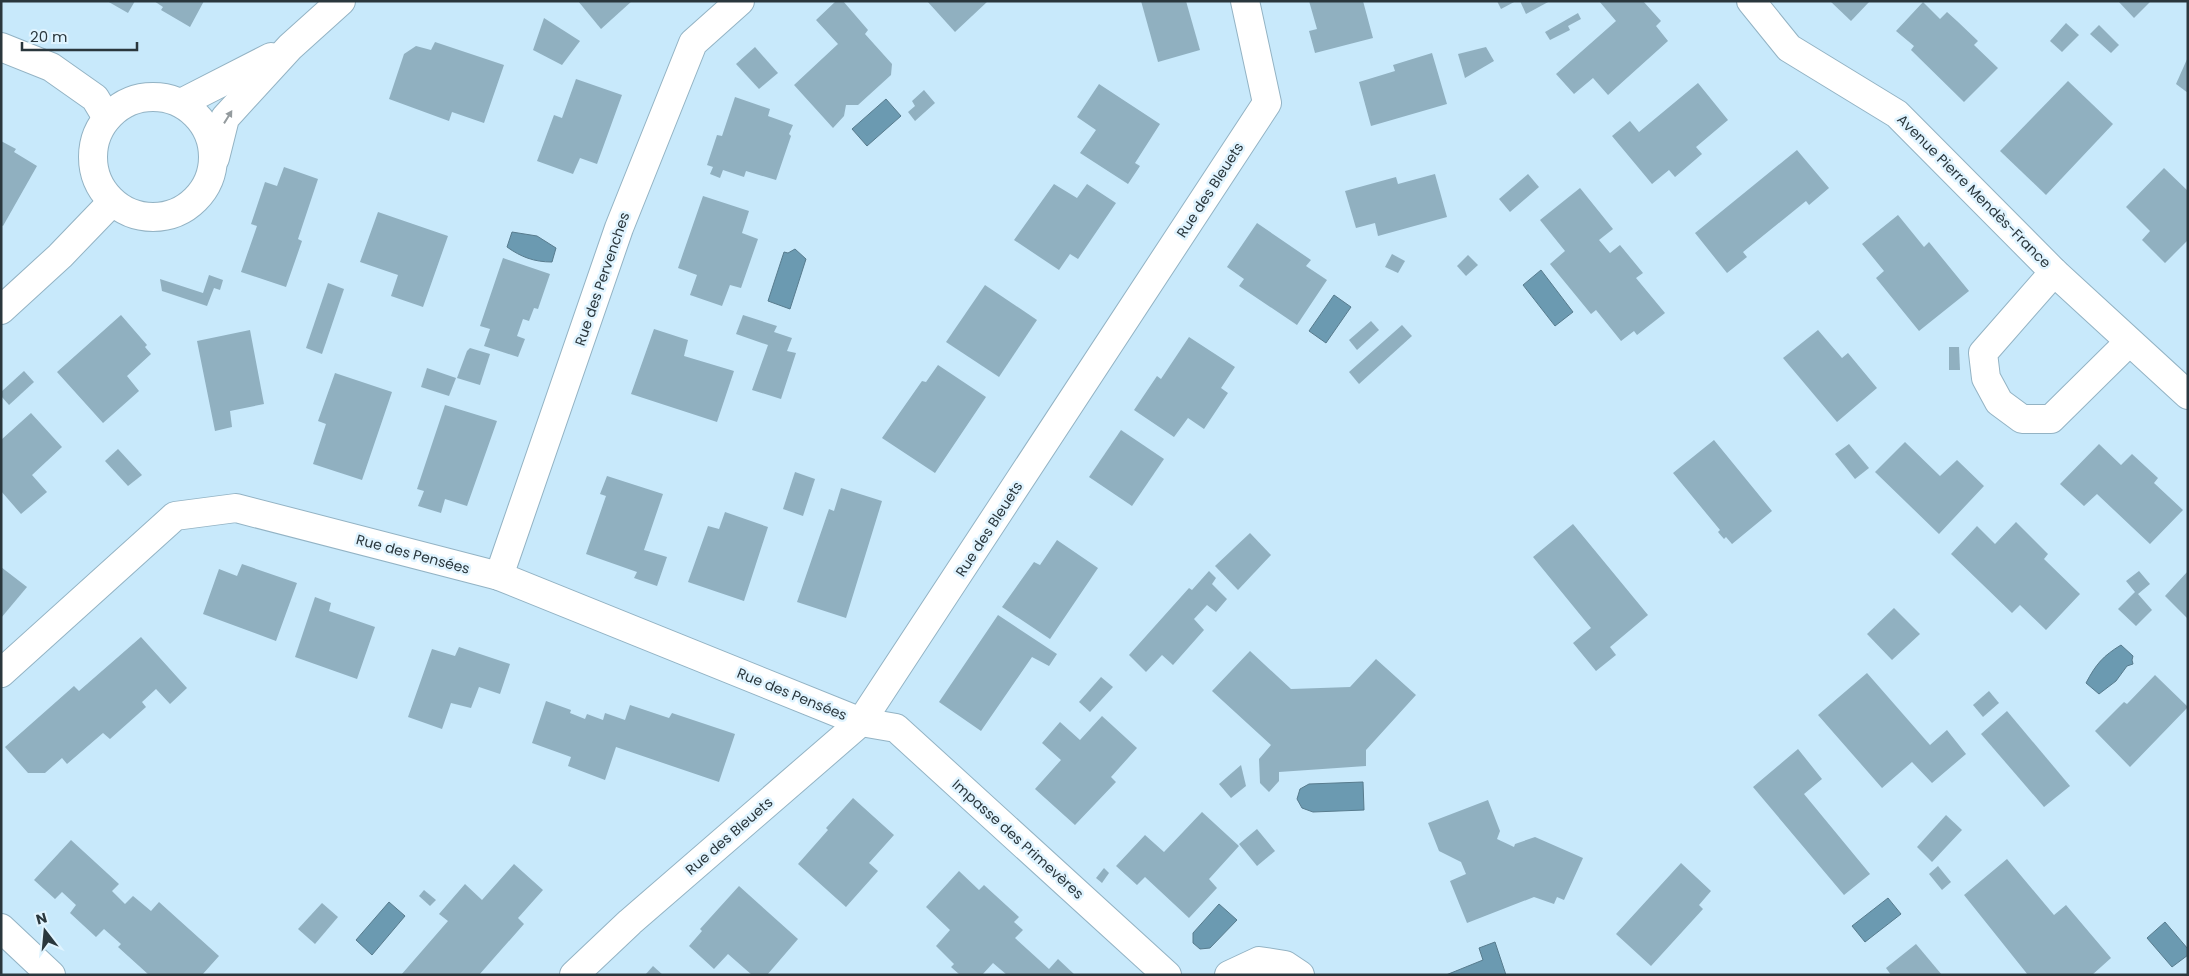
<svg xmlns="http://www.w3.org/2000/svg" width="2189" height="976" viewBox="0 0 2189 976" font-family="Poppins,sans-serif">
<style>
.water{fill:#6b9ab1;stroke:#587c8e}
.building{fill:#90b0c0}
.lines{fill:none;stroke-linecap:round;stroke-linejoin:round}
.minor-casing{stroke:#93b3c4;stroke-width:30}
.major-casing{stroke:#93b3c4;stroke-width:30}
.minor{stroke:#fff;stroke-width:28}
.major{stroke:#fff;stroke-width:28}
.oneway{fill:#949b9e}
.labels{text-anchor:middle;stroke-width:5;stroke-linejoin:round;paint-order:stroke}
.street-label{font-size:14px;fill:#2a373d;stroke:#e0f4ff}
</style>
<rect width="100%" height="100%" fill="#c8e9fb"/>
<g class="water">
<polygon points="886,99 901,116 867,146 852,129"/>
<path d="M512 232 537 236 556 248 552 262C534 262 521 257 507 247Z"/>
<polygon points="795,249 806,259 790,309 768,301 784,252 788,253"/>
<polygon points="1541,270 1573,312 1555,326 1523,285"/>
<polygon points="1334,295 1351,307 1326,343 1309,331"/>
<path d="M2121 645 2133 656 2132 660 2133 664 2127 666 2116 681 2099 694 2086 683C2096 664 2103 656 2121 645Z"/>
<polygon points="1363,782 1364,810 1313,812 1302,808 1297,799 1300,789 1309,784"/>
<polygon points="1888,898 1901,914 1865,942 1852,926"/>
<polygon points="389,902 405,916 372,955 356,940"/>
<polygon points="1219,904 1237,920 1210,948 1200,949 1193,943 1193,933"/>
<polygon points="2165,922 2188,949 2188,955 2172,967 2147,938"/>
<polygon points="1495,942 1506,975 1446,975 1483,960 1479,948"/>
</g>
<g class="building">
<polygon points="107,1 135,1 128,13"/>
<polygon points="154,1 204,1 190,27 161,10 163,7"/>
<polygon points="578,1 632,1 601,29"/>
<polygon points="836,1 843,1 868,30 865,34 892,64 891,75 858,105 846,105 844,116 833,128 794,85 838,44 816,20"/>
<polygon points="927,1 988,1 955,32"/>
<polygon points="1141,1 1186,1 1200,50 1158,62"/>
<polygon points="1309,1 1363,1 1373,38 1315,53 1309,31 1317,29"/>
<polygon points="1497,1 1516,1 1501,9"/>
<polygon points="1520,1 1550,1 1526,14"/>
<polygon points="1599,1 1643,1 1661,21 1656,26 1668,41 1608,95 1593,78 1574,94 1556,74 1616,21"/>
<polygon points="1830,1 1870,1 1851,21"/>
<polygon points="2118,1 2151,1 2134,18"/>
<polygon points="1923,2 1940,19 1947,12 1957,21 1978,41 1974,45 1998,68 1964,102 1911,50 1914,46 1896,31"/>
<polygon points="1578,13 1581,19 1568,26 1570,30 1550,40 1545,32"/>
<polygon points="544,18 580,41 562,65 533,50"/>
<polygon points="2066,23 2079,35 2062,52 2050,41"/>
<polygon points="2099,25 2119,45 2111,53 2090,34"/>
<polygon points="435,42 504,65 484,123 452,112 449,121 389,99 404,54 416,46 431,50"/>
<polygon points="755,47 778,73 759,89 736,64"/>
<polygon points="1486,47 1494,61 1465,78 1458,54"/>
<polygon points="1432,53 1447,104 1371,126 1359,82 1395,71 1393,65"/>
<polygon points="2188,57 2188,93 2176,84"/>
<polygon points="576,79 622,95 597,164 580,158 573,174 537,161 554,115 562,118"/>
<polygon points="2068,81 2113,124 2046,195 2000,151"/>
<polygon points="1698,83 1728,120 1696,147 1702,154 1675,177 1669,170 1652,184 1612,136 1630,121 1639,132"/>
<polygon points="1099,84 1160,124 1135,163 1140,166 1128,184 1080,153 1096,130 1077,117"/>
<polygon points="924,90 935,103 915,121 908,112 915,106 912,101"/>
<polygon points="735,97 770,109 768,116 793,125 789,134 791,136 776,180 746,171 744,177 723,170 720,178 710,174 713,167 707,165 717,135 722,136"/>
<polygon points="1,141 16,149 14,152 37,166 3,226 1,225"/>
<polygon points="1797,150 1829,188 1809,205 1806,201 1743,252 1747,257 1727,273 1695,233"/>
<polygon points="284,167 318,179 298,239 302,241 286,287 241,272 257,226 251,224 265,182 277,186"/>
<polygon points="2164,168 2188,191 2188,240 2165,263 2142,240 2150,231 2126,207"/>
<polygon points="1435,174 1447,217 1378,236 1375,223 1356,228 1345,191 1396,177 1398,184"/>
<polygon points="1528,174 1539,187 1510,212 1499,199"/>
<polygon points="1054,184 1077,198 1087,184 1116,203 1078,259 1070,254 1059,270 1014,240"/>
<polygon points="1580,188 1613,229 1599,240 1610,253 1620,245 1643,273 1636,278 1665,313 1637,335 1634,331 1621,341 1596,310 1591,314 1550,264 1565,251 1540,220"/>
<polygon points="703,196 749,211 742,233 758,239 741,288 730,285 722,306 690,295 697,275 678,268"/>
<polygon points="378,212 448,236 423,307 391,296 398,275 360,262"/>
<polygon points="1898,215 1924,247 1929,242 1969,291 1919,331 1876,278 1884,271 1862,244"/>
<polygon points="1257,223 1311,260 1306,266 1327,280 1297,325 1239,286 1244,279 1227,267"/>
<polygon points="1392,254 1405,261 1398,273 1385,267"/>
<polygon points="1468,255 1478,265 1466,276 1457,266"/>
<polygon points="503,258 550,274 538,309 534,308 529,321 523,319 517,336 525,339 518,357 484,346 490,329 480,326"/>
<polygon points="209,275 223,280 220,290 214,288 207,306 162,291 160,279 203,293"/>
<polygon points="328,283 344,289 322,354 306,348"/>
<polygon points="985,285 1037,320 999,377 946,342"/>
<polygon points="121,315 147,345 145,347 151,354 127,376 139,391 103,423 57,372"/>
<polygon points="743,315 777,326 774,332 792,338 787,351 796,353 781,399 752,390 768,345 736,334"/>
<polygon points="1371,321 1379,330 1357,350 1349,340"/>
<polygon points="1402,325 1412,336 1359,384 1349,372"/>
<polygon points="654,329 688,340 684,356 734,371 717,422 631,394"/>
<polygon points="250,330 264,404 230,411 232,427 215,431 197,341"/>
<polygon points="1818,330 1842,358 1848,353 1877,388 1837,422 1783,358"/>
<polygon points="1189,337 1235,367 1221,388 1228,393 1204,429 1188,418 1174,437 1134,410 1157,376 1161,379"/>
<polygon points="1949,347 1959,347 1960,370 1949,370"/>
<polygon points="470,348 490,354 480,385 457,378 467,351"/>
<polygon points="938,365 986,397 935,473 882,438 922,381 926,382"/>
<polygon points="427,368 456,378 449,396 421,387"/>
<polygon points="24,371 34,382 9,405 1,396 1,392"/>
<polygon points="335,373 392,392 362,480 313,464 326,424 318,421"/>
<polygon points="445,405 497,421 467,506 445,499 441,513 418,506 424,491 417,489"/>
<polygon points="31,413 62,447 32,475 47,492 21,514 1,491 1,440"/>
<polygon points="1121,430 1164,459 1132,506 1089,477"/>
<polygon points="1714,440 1772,511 1732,544 1726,537 1724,539 1718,532 1720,530 1673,473"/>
<polygon points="1905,442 1940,476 1957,460 1984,486 1939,534 1875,472"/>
<polygon points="1849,444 1869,468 1855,479 1835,454"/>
<polygon points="2099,444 2121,465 2132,454 2158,478 2154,483 2183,510 2150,544 2097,494 2084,506 2060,484"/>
<polygon points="118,449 142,475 128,486 105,461"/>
<polygon points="795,472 815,479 803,516 783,509"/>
<polygon points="607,476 663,494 644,550 667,557 657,586 634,578 637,572 586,554 606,496 600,494"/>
<polygon points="841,488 882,501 846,618 797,602 829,509 834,511"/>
<polygon points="725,512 768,527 744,601 688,582 708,526 719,529"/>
<polygon points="2016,522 2048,554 2044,559 2080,594 2046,630 2020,605 2012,613 1951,554 1977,526 1995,544"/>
<polygon points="1573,524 1648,615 1610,647 1616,655 1596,671 1573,643 1591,628 1533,557"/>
<polygon points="1250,533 1271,555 1238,590 1215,566"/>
<polygon points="1057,540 1098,568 1050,639 1002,607 1034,562 1040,565"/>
<polygon points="242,564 297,583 276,641 203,614 219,569 237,576"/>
<polygon points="1,567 27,587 1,618"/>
<polygon points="1209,571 1216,578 1212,584 1227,599 1216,612 1207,605 1194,619 1204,630 1173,665 1162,655 1146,672 1129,655 1189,588 1192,590"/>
<polygon points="2139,571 2150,584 2138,594 2152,610 2136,626 2118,609 2135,592 2126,581"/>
<polygon points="2188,571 2188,619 2165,596"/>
<polygon points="315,597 331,603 329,611 375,627 357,679 295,657"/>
<polygon points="1894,608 1920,634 1892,660 1867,634"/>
<polygon points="998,615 1057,654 1049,666 1032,657 981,731 939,702"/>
<polygon points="141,637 187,688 170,704 156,689 142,702 146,707 110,739 103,733 67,764 62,758 45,773 28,773 5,747 74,686 79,691"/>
<polygon points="459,647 510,664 500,694 479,687 471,708 451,703 442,729 408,717 432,649 455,656"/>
<polygon points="1250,651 1291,689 1350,687 1376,659 1416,695 1366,750 1366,766 1279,772 1279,781 1269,792 1260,783 1259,759 1271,745 1212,691"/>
<polygon points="1867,673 1930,745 1947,730 1966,754 1932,783 1912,762 1882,788 1818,715"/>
<polygon points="2155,675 2188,707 2130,767 2095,731 2124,702 2127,704"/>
<polygon points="1101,677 1113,687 1090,712 1079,702"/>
<polygon points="1989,691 1999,703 1983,717 1973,705"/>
<polygon points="546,701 571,710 570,713 585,719 587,714 603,720 605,713 625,720 630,705 669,718 672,713 735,734 719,782 616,747 605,780 568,766 571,757 532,743"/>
<polygon points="2007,711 2070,786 2044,807 1981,734"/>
<polygon points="1102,716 1137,748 1111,777 1116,782 1075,825 1035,789 1061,760 1042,743 1060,722 1080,740"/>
<polygon points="1798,749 1822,779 1804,794 1870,874 1844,895 1753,787"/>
<polygon points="1241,765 1246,786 1231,798 1219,784"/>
<polygon points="853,798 894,835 869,863 878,871 846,907 798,864 828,830 826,828"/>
<polygon points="1488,800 1500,831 1497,839 1514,847 1515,844 1535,837 1583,858 1564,900 1557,897 1554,904 1534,897 1467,923 1450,881 1466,874 1461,862 1439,851 1428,823"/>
<polygon points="1202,812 1239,846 1209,879 1217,888 1189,918 1145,877 1137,885 1116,866 1145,835 1164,852"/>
<polygon points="1946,815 1962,830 1932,862 1917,847"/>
<polygon points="1257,829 1275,851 1257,866 1239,844"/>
<polygon points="71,840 119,884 112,891 125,904 133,896 151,911 159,902 219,956 202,975 149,975 118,947 121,944 104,929 96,937 70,913 76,905 62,892 55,899 34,880"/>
<polygon points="2007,859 2054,915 2066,905 2111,958 2092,975 2028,975 1964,895"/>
<polygon points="1681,863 1711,891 1699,905 1703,909 1651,966 1616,934"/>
<polygon points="514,864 543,890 518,918 524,924 479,975 401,975 448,921 439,914 465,884 482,900"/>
<polygon points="1938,866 1951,882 1942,890 1929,874"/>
<polygon points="1104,868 1109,873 1102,883 1096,878"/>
<polygon points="959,871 979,890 984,885 1019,917 1014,922 1023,930 1015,938 1049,969 1058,959 1075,975 1007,975 993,963 982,975 960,975 951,967 954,964 936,946 950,930 926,907"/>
<polygon points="739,886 798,939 767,975 752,975 728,954 714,969 689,946 702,931 700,929"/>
<polygon points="424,890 436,900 430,906 419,896"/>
<polygon points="322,903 338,917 315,944 298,929"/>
<polygon points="1916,944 1942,975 1891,975 1886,968"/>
<polygon points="653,966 663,975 645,975"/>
</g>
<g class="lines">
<g class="minor-casing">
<g id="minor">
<polyline points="1751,1 1789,48 1897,114 2054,272 2188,395"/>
<polyline points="1,47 51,67 95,98 107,118"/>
<polyline points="2054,272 1983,353 1986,378 1999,402 2022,419 2051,419 2129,342"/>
<polyline points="499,576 619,228 693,43 740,1"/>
<polyline points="1,673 175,516 236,508 499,576 861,722 896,728 1167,975"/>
<polyline points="1,928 51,975"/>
<polyline points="574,975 630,922 861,722 1267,103 1245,1"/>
<polyline points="1229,975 1259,961 1285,965 1300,975"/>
</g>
</g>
<g class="major-casing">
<g id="major">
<circle cx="153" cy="157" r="60"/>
<polyline points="181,103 271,57"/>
<polyline points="215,158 225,118 290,47 341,1"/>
<polyline points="1,310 60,256 112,202"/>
</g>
</g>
<use href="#minor" class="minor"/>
<use href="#major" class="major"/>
</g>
<defs><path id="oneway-solid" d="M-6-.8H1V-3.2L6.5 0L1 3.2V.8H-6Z" transform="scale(1.25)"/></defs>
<use class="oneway" href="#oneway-solid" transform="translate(228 117) rotate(-58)"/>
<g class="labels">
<g class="street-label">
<text transform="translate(1210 190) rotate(-57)" y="5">Rue des Bleuets</text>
<text transform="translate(1974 191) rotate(45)" y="5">Avenue Pierre Mendès-France</text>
<text transform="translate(602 279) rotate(-71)" y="5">Rue des Pervenches</text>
<text transform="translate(989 529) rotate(-57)" y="5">Rue des Bleuets</text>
<text transform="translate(413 554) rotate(15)" y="5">Rue des Pensées</text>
<text transform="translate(792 694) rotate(22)" y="5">Rue des Pensées</text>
<text transform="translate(729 836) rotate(-41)" y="5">Rue des Bleuets</text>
<text transform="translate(1018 839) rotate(42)" y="5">Impasse des Primevères</text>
</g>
</g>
<rect width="2189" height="976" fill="none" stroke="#2a373d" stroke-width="5"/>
<g transform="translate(45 931) rotate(344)" stroke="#e0f4ff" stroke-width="4" paint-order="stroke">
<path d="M0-4L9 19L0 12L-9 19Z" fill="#2a373d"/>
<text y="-8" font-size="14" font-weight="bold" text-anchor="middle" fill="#2a373d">N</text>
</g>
<path d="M22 42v8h115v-8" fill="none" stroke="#2a373d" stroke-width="2.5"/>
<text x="30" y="42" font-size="15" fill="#2a373d" stroke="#e0f4ff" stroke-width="4" paint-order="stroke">20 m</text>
</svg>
